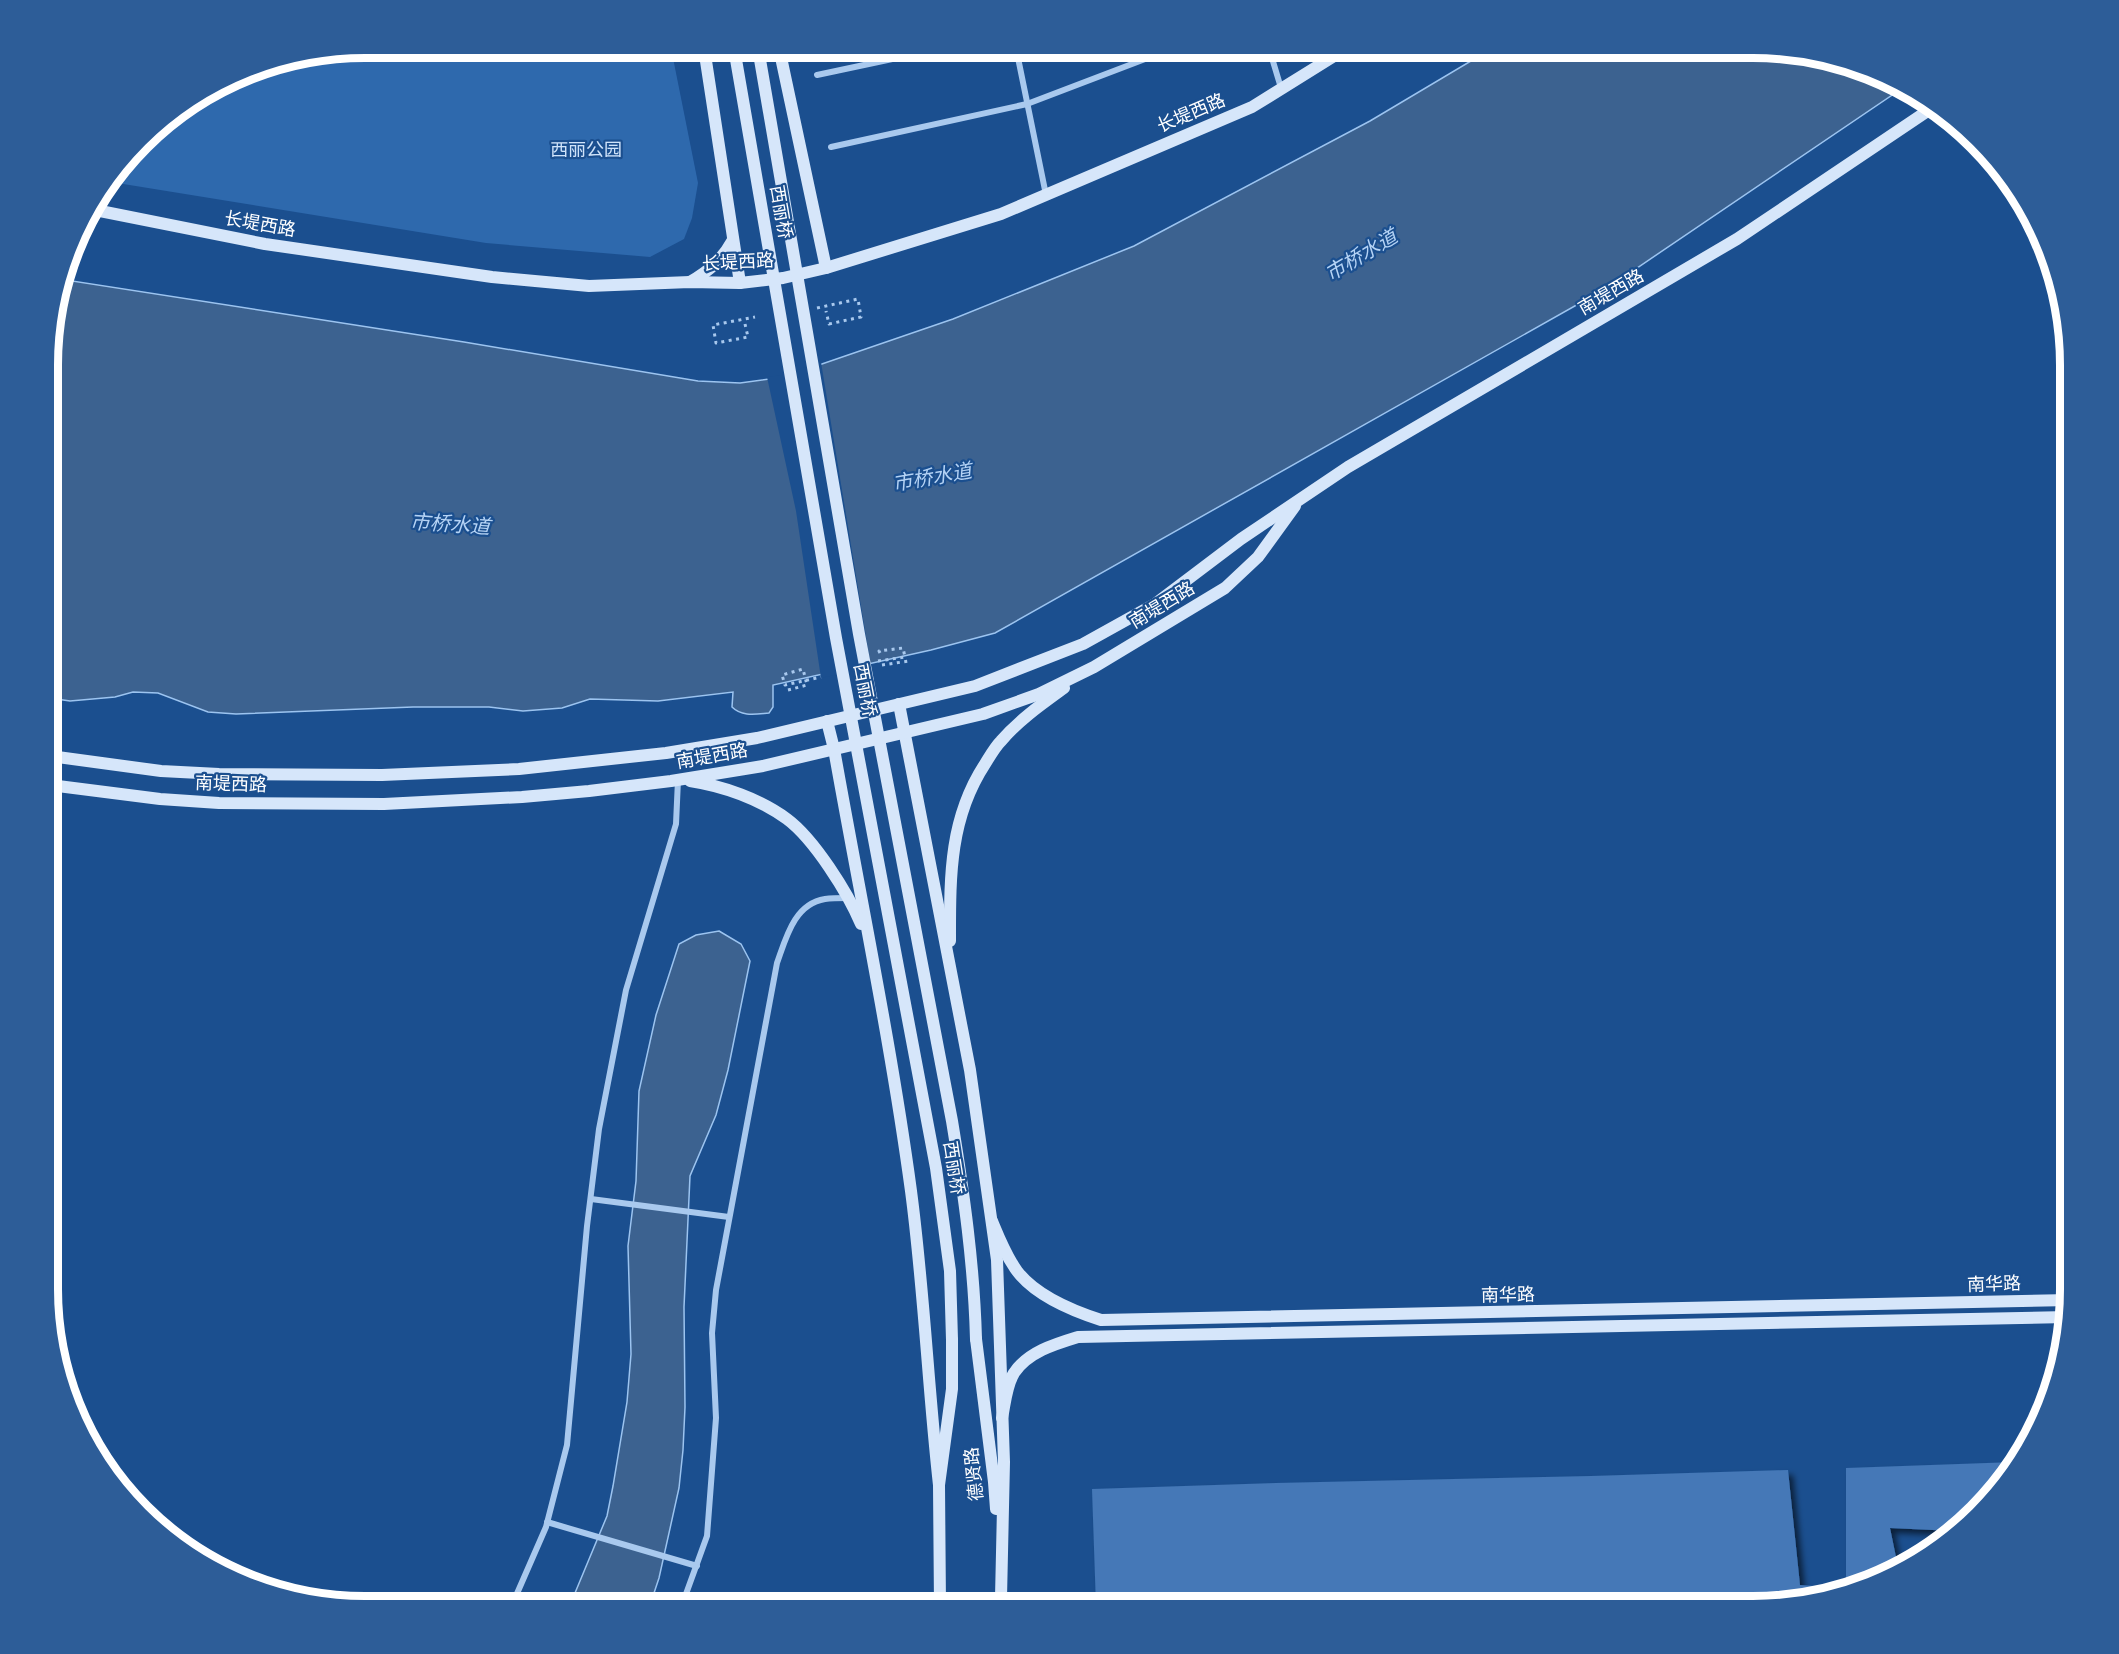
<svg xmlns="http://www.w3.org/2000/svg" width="2119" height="1654" viewBox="0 0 2119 1654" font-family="Rubik,'Noto Sans SC',sans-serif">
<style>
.green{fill:#2e69ad}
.water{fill:#3c6290;stroke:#9cc4f0;stroke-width:1.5}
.pier{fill:#1b4f8f}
.building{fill:#4478b7;filter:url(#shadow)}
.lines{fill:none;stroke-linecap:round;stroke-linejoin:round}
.path{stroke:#a9c9ee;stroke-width:3;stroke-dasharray:3 4.5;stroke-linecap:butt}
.street{stroke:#a9c9ee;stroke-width:6}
.secondary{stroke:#d6e6fa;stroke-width:12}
.secondary-bridge{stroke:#d6e6fa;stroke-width:12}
.labels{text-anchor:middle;stroke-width:4.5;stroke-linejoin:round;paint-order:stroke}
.street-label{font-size:18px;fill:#fff;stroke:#1b4f8f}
.park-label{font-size:18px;fill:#cfe3fa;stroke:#1b4f8f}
.water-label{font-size:20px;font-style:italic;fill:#b5d3f5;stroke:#1b4f8f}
.rim{fill:none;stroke:#fff;stroke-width:8}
</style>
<defs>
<filter id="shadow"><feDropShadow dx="5" dy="5" stdDeviation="3" flood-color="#0009"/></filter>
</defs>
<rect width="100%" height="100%" fill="#1b4f8f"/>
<polygon class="green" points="366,48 671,48 698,183 692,218 684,239 650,257 486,243 111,182 157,127 263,65"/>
<g class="water">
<path d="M1491 49H1774L1875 72 1901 89 1612 285 995 633 931 650 773 685V707L769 713C756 714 742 717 732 707L733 692 658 701 590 699 562 708 523 711 489 707H413L236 714 208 712 158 693 133 692 115 697 70 701 50 698 51 324 66 280 464 342 698 381 740 383 784 377 953 319 1134 246 1370 121Z"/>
<polygon points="719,931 741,944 750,961 728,1070 716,1115 690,1176 684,1307 685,1407 683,1450 679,1488 659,1578 650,1605 570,1605 607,1516 613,1486 627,1402 631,1354 628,1246 636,1181 639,1091 656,1015 679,944 696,935"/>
</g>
<polygon class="pier" points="821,362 871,667 821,678 796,511 767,377 783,375"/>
<g class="building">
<polygon points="2015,1462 1992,1498 1954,1531 1890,1528 1896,1557 1906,1565 1875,1582 1846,1587 1846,1468"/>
<polygon points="1788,1470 1800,1585 1842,1588 1753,1606 1096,1606 1092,1489 1276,1483 1591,1476"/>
</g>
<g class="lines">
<g class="path">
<polyline points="817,308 858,299 861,317 829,324 826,311"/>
<polyline points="745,324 748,337 716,343 713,325 755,317"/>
<polyline points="878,661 905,657 903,648 879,651 880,653"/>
<polyline points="882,665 909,661"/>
<polyline points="788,690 807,685 803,669 782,675 785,685 821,677"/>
</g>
<g class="street">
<polyline points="1016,48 1046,195"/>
<polyline points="1269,48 1281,88"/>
<polyline points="817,75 944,48"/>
<polyline points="831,147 1027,104 1153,56 1167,48"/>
<polyline points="591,1199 729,1217"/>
<polyline points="547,1522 697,1566"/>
<polyline points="512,1605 546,1527 567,1445 587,1226 599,1129 626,990 676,824 678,780"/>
<path d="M682 1605 707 1536 716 1418 712 1333 716 1290 777 963C786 938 794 904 825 899 832 898 841 898 848 898"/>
</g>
<g class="secondary">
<polyline points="704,48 740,283"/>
<polyline points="779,48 826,268"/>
<polyline points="90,209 265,244 492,277 589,286 690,282 740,283 783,278 826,268 1001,214 1252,107 1347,48"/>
<path d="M690 282C709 271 722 260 733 240"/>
<polyline points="899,704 970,1070 997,1260 1004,1462 1001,1598"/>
<path d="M827 721 834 749C860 896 891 1043 911 1191 924 1289 928 1387 939 1485"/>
<polyline points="50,756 161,771 219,774 382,775 519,769 666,753 757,738 975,686 1083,644 1155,604 1241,539 1348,467 1737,239 1932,108"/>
<path d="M690 781C723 786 760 799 787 819 814 839 848 893 861 924"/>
<polyline points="50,785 160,799 219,803 384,804 522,797 589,791 671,781 763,766 983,714 1039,694 1094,667 1225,588 1258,557 1295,506"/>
<path d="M950 941C950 877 949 819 985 764 990 756 995 747 1001 741 1019 720 1042 704 1064 688"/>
<path d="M992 1221C999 1238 1006 1256 1017 1271 1036 1296 1073 1311 1101 1320L2070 1300"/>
<polyline points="976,1339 994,1482 996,1509"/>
<path d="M1002 1418C1005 1404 1006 1386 1014 1373 1028 1352 1055 1344 1078 1337L2068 1317"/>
<polyline points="940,1606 939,1485 952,1389 952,1340"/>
</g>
<g class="secondary-bridge">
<polyline points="734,48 836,638 936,1168 950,1271 952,1340"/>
<path d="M758 48 859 634 952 1121C964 1194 974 1265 976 1339"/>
</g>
</g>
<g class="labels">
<g class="street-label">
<text transform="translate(1191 113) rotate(-23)" y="6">长堤西路</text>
<text transform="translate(781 212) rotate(80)" y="6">西丽桥</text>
<text transform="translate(260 224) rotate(10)" y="6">长堤西路</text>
<text transform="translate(738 262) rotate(-3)" y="6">长堤西路</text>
<text transform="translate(1611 292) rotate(-30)" y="6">南堤西路</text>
<text transform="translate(1162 605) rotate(-31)" y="6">南堤西路</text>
<text transform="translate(865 690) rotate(79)" y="6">西丽桥</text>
<text transform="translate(712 756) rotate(-10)" y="6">南堤西路</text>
<text transform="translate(231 784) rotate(2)" y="6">南堤西路</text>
<text transform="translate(954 1168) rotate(81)" y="6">西丽桥</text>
<text transform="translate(1994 1284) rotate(-2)" y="6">南华路</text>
<text transform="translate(1508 1295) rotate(-1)" y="6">南华路</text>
<text transform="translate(974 1474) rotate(-96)" y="6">德贤路</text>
</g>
<g class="park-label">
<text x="586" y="156">西丽公园</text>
</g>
<g class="water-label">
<text transform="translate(1361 255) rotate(-31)" y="7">市桥水道</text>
<text transform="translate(932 477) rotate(-10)" y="7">市桥水道</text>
<text transform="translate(450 524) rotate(4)" y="7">市桥水道</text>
</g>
</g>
<path d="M0 0H2119V1654H0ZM365 58H1753A307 307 0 0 1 2060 365V1289A307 307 0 0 1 1753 1596H365A307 307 0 0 1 58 1289V365A307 307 0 0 1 365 58Z" fill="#2d5d98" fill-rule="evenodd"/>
<path class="rim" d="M365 58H1753A307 307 0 0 1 2060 365V1289A307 307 0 0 1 1753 1596H365A307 307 0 0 1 58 1289V365A307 307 0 0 1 365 58Z"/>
</svg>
